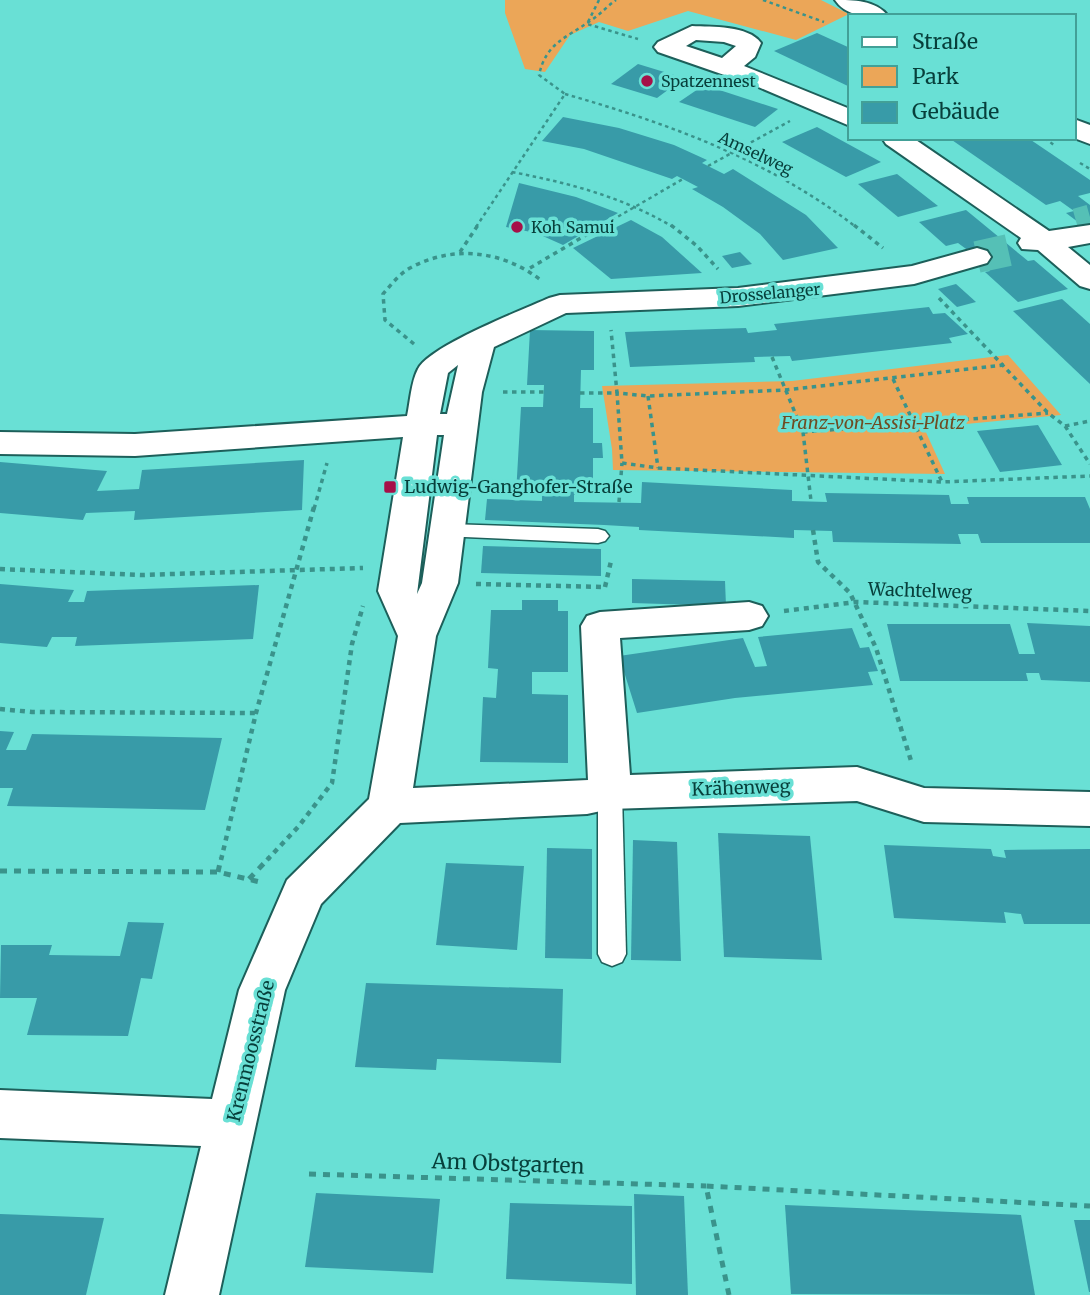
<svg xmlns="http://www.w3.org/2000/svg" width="1090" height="1295" viewBox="0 0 1090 1295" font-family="Merriweather,serif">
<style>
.green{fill:#eba658}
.building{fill:#389ba8}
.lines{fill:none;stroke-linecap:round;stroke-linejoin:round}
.street-tunnel-far1{stroke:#55c0b6;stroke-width:25;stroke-dasharray:25 12;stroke-linecap:butt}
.street-tunnel{stroke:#55c0b6;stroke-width:32;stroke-dasharray:32 16;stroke-linecap:butt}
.lane-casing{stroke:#1d5f5a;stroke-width:3}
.street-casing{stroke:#1d5f5a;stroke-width:4}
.secondary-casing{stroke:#1d5f5a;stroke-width:4}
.path-far3{stroke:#3a938b;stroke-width:2.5;stroke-dasharray:3.5 3.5;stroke-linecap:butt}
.path-far2{stroke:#3a938b;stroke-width:3.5;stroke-dasharray:4.5 4.5;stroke-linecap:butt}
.path-far1{stroke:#3a938b;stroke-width:4.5;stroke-dasharray:5 5;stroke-linecap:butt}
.path{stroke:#3a938b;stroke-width:5;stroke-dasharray:7 7;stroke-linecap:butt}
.lane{fill:#fff;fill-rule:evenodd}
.street{fill:#fff;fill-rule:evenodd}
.secondary{fill:#fff;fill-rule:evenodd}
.poi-dot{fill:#a61048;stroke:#69e0d5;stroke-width:2.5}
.labels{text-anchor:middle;stroke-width:7;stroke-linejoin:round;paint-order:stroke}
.far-poi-label{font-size:16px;fill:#073f3b;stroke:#69e0d5;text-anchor:start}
.far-street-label{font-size:16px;fill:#073f3b;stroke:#69e0d5}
.park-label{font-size:18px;font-style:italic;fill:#6f4c23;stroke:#69e0d5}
.poi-label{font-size:18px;fill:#073f3b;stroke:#69e0d5;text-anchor:start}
.street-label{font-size:18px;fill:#073f3b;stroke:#69e0d5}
.near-street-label{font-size:21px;fill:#073f3b;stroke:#69e0d5}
</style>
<rect width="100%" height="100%" fill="#69e0d5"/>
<g class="green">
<polygon points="505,0 821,0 849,14 796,40 688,11 628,31 599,22 570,35 545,72 525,69 505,13"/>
<polygon points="1008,355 1061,415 924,428 945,474 613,470 612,449 602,386 792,381"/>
</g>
<g class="building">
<polygon points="817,33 850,48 850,87 774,51"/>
<polygon points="638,64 684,78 657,98 611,84"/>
<polygon points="704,85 778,109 755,127 679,102"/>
<polygon points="563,117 619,128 674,145 707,160 702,163 724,174 733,169 806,215 838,248 783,260 760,234 723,207 692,189 698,187 677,176 672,179 584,149 542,141"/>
<polygon points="817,127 881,162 846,177 782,142"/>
<polygon points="949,138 1028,138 1090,180 1090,193 1078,196 1090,205 1090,231 1066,213 1074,211 1060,201 1046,205"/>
<polygon points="897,174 938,206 898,217 858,184"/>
<polygon points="519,183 576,197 618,213 563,245 536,233 506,227"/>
<polygon points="966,210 1028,261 1034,260 1068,289 1018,302 985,272 990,271 977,257 958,243 946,246 919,222"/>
<polygon points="631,220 662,237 702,273 611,279 573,248"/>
<polygon points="740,252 752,264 732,268 722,256"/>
<polygon points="956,284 976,302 957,307 938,289"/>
<polygon points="1062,299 1090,324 1090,384 1013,311"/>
<polygon points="929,307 933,314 945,313 968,334 949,338 952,343 792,361 790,356 754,357 755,362 630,367 625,332 746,328 748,333 777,330 774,324"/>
<polygon points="530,330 594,331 594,370 581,370 580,408 593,408 593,443 602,443 603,458 593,458 593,495 574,495 574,502 641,503 642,482 792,490 792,501 827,502 825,493 949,495 951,504 969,504 967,497 1085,497 1090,509 1090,543 981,543 978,534 958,534 961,544 833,542 832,531 794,530 794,538 639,530 639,527 604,525 485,520 487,499 542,501 542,494 516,494 521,407 543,407 544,385 527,385"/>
<polygon points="1038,425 1062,465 1000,472 977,431"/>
<polygon points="304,460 302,510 134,520 135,511 86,513 83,520 0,513 0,462 107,471 97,491 139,489 142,470"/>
<polygon points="483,546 601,549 601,576 481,573"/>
<polygon points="632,579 725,581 726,606 632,603"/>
<polygon points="0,584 74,590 68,602 84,602 87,591 259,585 253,639 75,646 77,637 52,637 47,647 0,643"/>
<polygon points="522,600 558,600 558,611 568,611 568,672 532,672 532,694 568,695 568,763 480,762 483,697 496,698 498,669 488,668 491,610 522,610"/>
<polygon points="1027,623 1090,626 1090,682 1041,680 1039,673 1026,673 1028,681 900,681 887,624 1010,624 1019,654 1035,654"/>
<polygon points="852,628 860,648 869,647 878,671 868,672 873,685 735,698 637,713 619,656 743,638 755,667 767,666 758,637"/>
<polygon points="0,731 14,732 6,750 26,750 32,734 222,738 205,810 7,806 13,788 0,788"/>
<polygon points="718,833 810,836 822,960 724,957"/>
<polygon points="633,840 677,842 681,961 631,960"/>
<polygon points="884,845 991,849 993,856 1006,858 1004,850 1090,849 1090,924 1024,924 1021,914 1004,912 1006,923 894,918"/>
<polygon points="547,848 592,849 592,959 545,958"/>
<polygon points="446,863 524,866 517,950 436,945"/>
<polygon points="128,922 164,923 152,979 141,978 128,1036 27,1035 37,998 0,998 1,945 52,945 49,955 120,956"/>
<polygon points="366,983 563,989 561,1063 437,1059 436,1070 355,1067"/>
<polygon points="316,1193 440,1199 433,1273 305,1267"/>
<polygon points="634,1194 684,1196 688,1295 636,1295"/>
<polygon points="510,1203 632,1206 632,1284 506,1279"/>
<polygon points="785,1205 1021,1215 1035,1295 791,1294"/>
<polygon points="0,1214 104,1218 86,1295 0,1295"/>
<polygon points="1074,1220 1090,1220 1090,1292 1089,1292"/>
</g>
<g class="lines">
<polyline class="street-tunnel-far1" points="1076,221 1090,217"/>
<polyline class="street-tunnel" points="977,257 1013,249"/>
<g class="lane-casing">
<g id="lane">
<polygon points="449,524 598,529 605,531 609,536 605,541 598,543 442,536 438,531 442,526"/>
<polygon points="610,782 619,785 622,792 626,954 622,962 612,966 602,962 598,954 598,792 601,785"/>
</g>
</g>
<g class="street-casing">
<g id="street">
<path d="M692 26C712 27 748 25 761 43L755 57 744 66 850 109V126L756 86 658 52 654 47 658 42ZM696 40 724 42 736 46 722 58 686 46Z"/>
<polygon points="882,138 913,138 1049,231 1090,225 1090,243 1068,247 1090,265 1090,289 1080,286 1038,250 1022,249 1018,243 1021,238 886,144"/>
<path d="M977 248 987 251 991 257 987 263 914 284 738 306 566 313 494 347 482 392 458 583 436 636 413 788 588 780 581 626 587 616 600 612 749 602 762 606 768 616 762 626 749 630 620 638 630 775 857 767 924 788 1090 792V826L924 822 857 801 610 809 587 814 400 823 321 904 285 990 219 1295H165L201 1146 0 1138V1090L212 1099 239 990 287 880 369 799 398 636 378 591 403 437 135 456 0 454V432L135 434 407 416C410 402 411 382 418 369 429 346 522 310 549 298L560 295 738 288 912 266ZM458 365 447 414H440L448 373ZM437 435H444L422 583 417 594Z"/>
</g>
</g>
<g class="secondary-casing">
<g id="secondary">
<path d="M835 0C853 0 876 0 888 16 869 16 847 18 835 0Z"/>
<polygon points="1074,119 1090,125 1090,144 1074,138"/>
</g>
</g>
<g class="path-far3">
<polyline points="599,0 587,24 638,39"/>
<polyline points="763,0 824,22"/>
<path d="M565 94C670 124 769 160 856 227"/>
<polyline points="1045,138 1055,146"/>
<polyline points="1080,163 1090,169"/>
<polyline points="708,166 790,121"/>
<path d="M512 172C569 183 623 197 673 227"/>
<path d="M476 227 565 94 539 75C546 43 566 38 590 21 600 15 607 6 616 0"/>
<polyline points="600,227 683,179"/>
</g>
<g class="path-far2">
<polyline points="671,225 697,246 718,269"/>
<polyline points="854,225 883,248"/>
<polyline points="460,252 478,225"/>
<polyline points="530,268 603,225"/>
<polyline points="939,298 1048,413 1065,426 1090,464"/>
<path d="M414 344 385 320 383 294C391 285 399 274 410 268 454 244 504 251 542 281"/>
<polyline points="772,357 803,432 811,501"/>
<polyline points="1004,365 785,390 648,396 617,393 622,463 658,468 942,482 1090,476"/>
<polyline points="893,379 942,482"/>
<polyline points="503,392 544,392"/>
<polyline points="580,393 617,393 611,330"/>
<polyline points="648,396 658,468"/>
<polyline points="1065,426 1090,421"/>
<polyline points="803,432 1048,413"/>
<polyline points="619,502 622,463"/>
<polyline points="314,509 327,463"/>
</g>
<g class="path-far1">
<polyline points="813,530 818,562 850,593 876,648 912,764"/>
<polyline points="0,569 141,575 363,568"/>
<polyline points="476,584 605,587"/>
<polyline points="605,587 611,561"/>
<polyline points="784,611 856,602 1090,611"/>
<polyline points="0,709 32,712 256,713"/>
<polyline points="221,860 256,713 314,507"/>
<polyline points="267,860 298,827 332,783 352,644 363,606"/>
</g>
<g class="path">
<polyline points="0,871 218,872 264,883"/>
<polyline points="218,872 221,858"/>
<polyline points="249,879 269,858"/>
<polyline points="309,1174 706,1186"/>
<polyline points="729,1295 706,1186 1090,1206"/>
</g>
<use href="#lane" class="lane"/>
<use href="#street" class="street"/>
<use href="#secondary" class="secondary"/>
</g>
<g class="poi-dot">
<circle cx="647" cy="81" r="7"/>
<circle cx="517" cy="227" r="7"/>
<rect x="383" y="480" width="14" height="14" rx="3.5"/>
</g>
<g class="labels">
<g class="far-poi-label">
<text x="661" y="87">Spatzennest</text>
<text x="531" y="233">Koh Samui</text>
</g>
<g class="far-street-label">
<text transform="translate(756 153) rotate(25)" y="6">Amselweg</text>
<text transform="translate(770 293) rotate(-5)" y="6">Drosselanger</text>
</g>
<g class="park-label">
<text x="873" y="429">Franz-von-Assisi-Platz</text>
</g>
<g class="poi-label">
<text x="404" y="493">Ludwig-Ganghofer-Straße</text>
</g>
<g class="street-label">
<text transform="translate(920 591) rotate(2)" y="6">Wachtelweg</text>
<text transform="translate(741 788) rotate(-2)" y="6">Krähenweg</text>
<text transform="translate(251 1051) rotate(-76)" y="6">Krenmoosstraße</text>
</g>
<g class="near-street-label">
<text transform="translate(508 1164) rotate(2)" y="7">Am Obstgarten</text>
</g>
</g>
<rect x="848" y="14" width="228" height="126" fill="#69e0d5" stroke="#42a097" stroke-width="2"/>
<rect x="862" y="37" width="35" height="10" fill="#ffffff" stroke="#42a097" stroke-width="2"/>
<text x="912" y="49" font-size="21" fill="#073f3b">Straße</text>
<rect x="862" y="66" width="35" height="21" fill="#eba658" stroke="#42a097" stroke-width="2"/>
<text x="912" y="84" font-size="21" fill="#073f3b">Park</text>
<rect x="862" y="102" width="35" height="21" fill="#389ba8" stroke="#42a097" stroke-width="2"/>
<text x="912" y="119" font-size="21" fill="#073f3b">Gebäude</text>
</svg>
